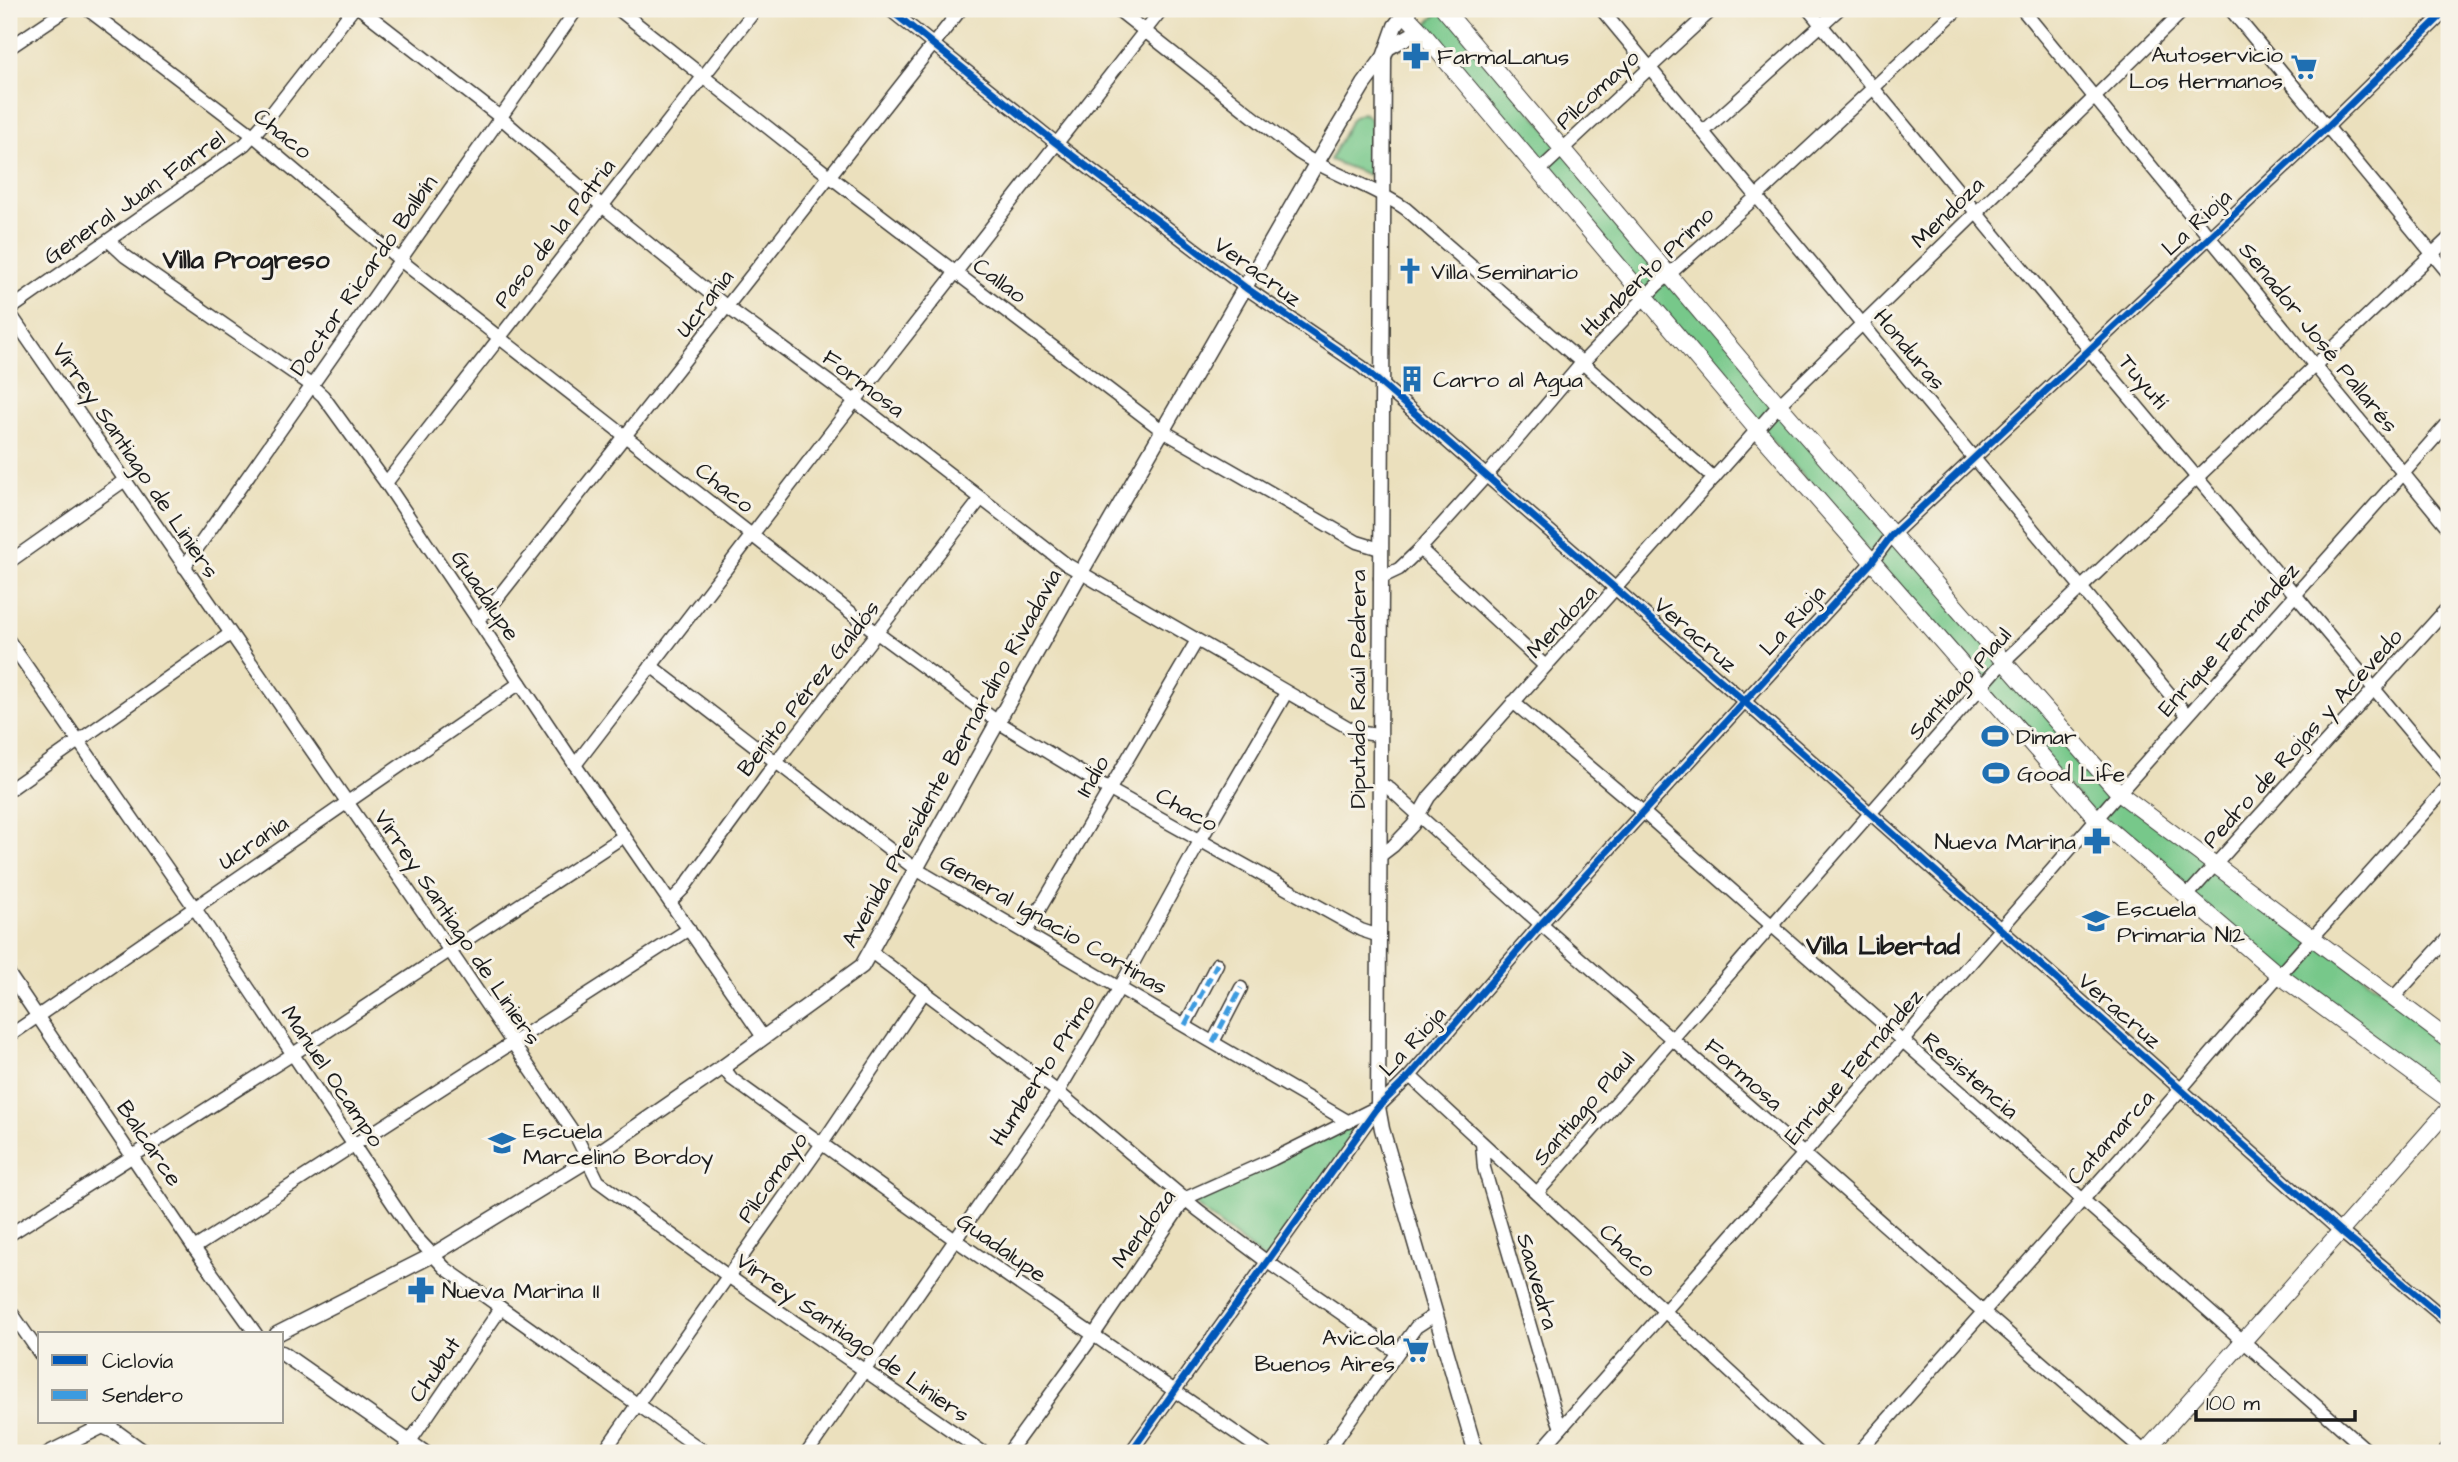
<svg xmlns="http://www.w3.org/2000/svg" width="2458" height="1462" viewBox="0 0 2458 1462" font-family="'Architects Daughter',sans-serif">
<style>
.green{fill:#77c88a;stroke:#4a7253;stroke-width:2}
.lines{fill:none;stroke-linecap:round;stroke-linejoin:round}
.minor-casing{stroke:#3b3934;stroke-width:15}
.tertiary-casing{stroke:#3b3934;stroke-width:17}
.secondary-casing{stroke:#3b3934;stroke-width:18}
.minor{stroke:#fff;stroke-width:12}
.tertiary{stroke:#fff;stroke-width:14}
.secondary{stroke:#fff;stroke-width:16}
.quiet{stroke:#3c9bdf;stroke-width:5;stroke-dasharray:10 5;stroke-linecap:butt}
.cycleway-casing{stroke:#f7f3e8;stroke-width:11}
.cycleway{stroke:#0057b8;stroke-width:7}
.labels{text-anchor:middle;stroke-width:6;stroke-linejoin:round;paint-order:stroke}
.poi-label{font-size:23px;fill:#1c1c1c;stroke:#f7f3e8;text-anchor:start}
.street-label{font-size:23px;fill:#1c1c1c;stroke:#f7f3e8}
.quarter-label{font-size:26px;font-weight:bold;fill:#1c1c1c;stroke:#f7f3e8}
</style>
<rect width="100%" height="100%" fill="#f7f3e8"/>
<filter id="ink" filterUnits="userSpaceOnUse"><feTurbulence type="fractalNoise" baseFrequency=".0143" numOctaves="2"/><feDisplacementMap in="SourceGraphic" scale="14" xChannelSelector="R" yChannelSelector="G"/><feConvolveMatrix kernelMatrix="1 2 1 2 8 2 1 2 1" color-interpolation-filters="sRGB"/></filter>
<filter id="wash" filterUnits="userSpaceOnUse"><feTurbulence type="fractalNoise" baseFrequency=".00686" numOctaves="4" result="noise"/><feDisplacementMap in="SourceGraphic" scale="28" xChannelSelector="R" yChannelSelector="G"/><feGaussianBlur stdDeviation="1.57" result="paint"/><feColorMatrix in="noise" values="0 0 0 0 0 0 0 0 0 0 0 0 0 0 0 0 0 1.4 0 .05"/><feComposite in="paint" operator="in"/></filter>
<g filter="url(#wash)">
<rect width="100%" height="100%" fill="#ebe0bd"/>
<g class="green">
<polygon points="1443,9 2119,793 2449,1040 2449,1100 2279,975 2097,819 1420,30"/>
<polygon points="1362,113 1368,116 1371,122 1369,175 1330,160 1352,118"/>
<polygon points="1378,1107 1266,1261 1186,1198"/>
</g>
</g>
<g filter="url(#ink)">
<g class="lines">
<g class="minor-casing">
<g id="minor">
<polyline points="87,9 254,136 400,260 877,633 998,722 1108,789 1361,930 1379,936"/>
<polyline points="361,9 500,117 601,205 727,307 855,401 1066,564 1356,732 1378,735"/>
<polyline points="618,9 828,175 1163,431 1357,542 1380,549"/>
<polyline points="889,9 1056,143 1246,288 1362,367 1744,701 2340,1231 2449,1322"/>
<path d="M1117 9 1299 153C1333 175 1373 186 1406 209L1714 478"/>
<polyline points="1601,9 2187,715"/>
<polyline points="1808,9 2089,349 2449,778"/>
<polyline points="2022,9 2449,529"/>
<polyline points="2230,9 2449,274"/>
<polyline points="9,48 67,9"/>
<polyline points="1703,132 1839,9"/>
<polyline points="1539,171 1713,9"/>
<polyline points="109,241 125,256 311,385 323,396 386,483 575,765 763,1037"/>
<polyline points="9,310 245,144 264,123 353,9"/>
<polyline points="9,312 450,951 576,1136 598,1181 728,1276 984,1453"/>
<polyline points="386,483 756,9"/>
<polyline points="1420,549 1545,666"/>
<polyline points="9,562 125,480"/>
<polyline points="184,567 577,9"/>
<polyline points="1380,578 1399,569 1420,549 1486,476 1582,363 1656,286 1756,197 1958,9"/>
<polyline points="477,620 488,610 961,9"/>
<polyline points="9,641 194,907 414,1235 445,1268 706,1453"/>
<polyline points="651,666 914,868 1349,1122"/>
<polyline points="1513,702 1643,812 2370,1453"/>
<polyline points="575,765 855,401 1162,9"/>
<path d="M1379 783 1390 789C1482 874 1577 956 1671 1038 1830 1176 1986 1316 2145 1452"/>
<polyline points="9,790 230,634"/>
<polyline points="1380,856 1393,846 1413,825 1429,797 1779,405 2185,9"/>
<polyline points="2186,897 2449,606"/>
<polyline points="670,902 683,889 776,762 980,500"/>
<polyline points="1026,932 1196,642"/>
<polyline points="871,952 1058,1092 1198,1210 1266,1261 1397,1352"/>
<polyline points="9,974 194,1248 256,1334"/>
<polyline points="2393,998 2449,937"/>
<polyline points="1185,1025 1217,964"/>
<polyline points="9,1036 520,683"/>
<polyline points="1213,1042 1241,988"/>
<polyline points="723,1067 732,1079 954,1239 1265,1453"/>
<polyline points="1410,1076 1818,1453"/>
<polyline points="1482,1143 1484,1168 1555,1412 1561,1428"/>
<polyline points="1537,1193 2003,662 2449,238"/>
<polyline points="9,1235 293,1054 624,836"/>
<polyline points="194,1248 689,929"/>
<polyline points="9,1309 40,1354"/>
<polyline points="402,1453 501,1308"/>
<polyline points="603,1453 821,1145 925,991"/>
<polyline points="807,1453 1058,1092 1120,987 1200,841 1286,693"/>
<polyline points="1008,1453 1093,1336 1186,1198 1273,1159 1373,1109"/>
<polyline points="1130,1453 1378,1107 1410,1076 1540,925 1871,563 1892,535 2327,127 2448,9"/>
<polyline points="1326,1453 1416,1327 1436,1314"/>
<polyline points="1539,1453 1803,1155 2119,793 2449,422"/>
<polyline points="1858,1453 2181,1089 2279,975 2449,785"/>
<polyline points="2443,1453 2449,1446"/>
</g>
</g>
<g class="tertiary-casing">
<g id="tertiary">
<polyline points="1388,48 1420,30"/>
<polyline points="1384,57 1378,1107 1382,1129 1473,1443 1479,1453"/>
<polyline points="277,1334 431,1256 588,1160 723,1067 862,966 1080,574 1316,164 1364,84 1384,57 1395,26 1405,13"/>
<polyline points="282,1353 425,1453"/>
<polyline points="102,1426 116,1432 145,1453"/>
<polyline points="49,1453 111,1422"/>
</g>
</g>
<g class="secondary-casing">
<g id="secondary">
<polyline points="1400,9 1420,30 1758,431 2097,819 2279,975 2449,1100"/>
<polyline points="1444,9 1779,405 2119,793 2449,1040"/>
<polyline points="2144,1453 2449,1109"/>
</g>
</g>
<use href="#minor" class="minor"/>
<use href="#tertiary" class="tertiary"/>
<use href="#secondary" class="secondary"/>
<g class="quiet">
<polyline points="1185,1025 1217,964"/>
<polyline points="1213,1042 1241,988"/>
</g>
<g class="cycleway-casing">
<g id="cycleway">
<polyline points="889,9 1056,143 1246,288 1362,367 1744,701 2340,1231 2449,1322"/>
<polyline points="1130,1453 1378,1107 1410,1076 1540,925 1871,563 1892,535 2327,127 2448,9"/>
</g>
</g>
<use href="#cycleway" class="cycleway"/>
</g>
</g>
<defs>
<g id="pharmacy-bare" transform="scale(2.1)"><path d="M-2-6h4v4h4v4h-4v4h-4v-4h-4v-4h4Z" fill="#1f6fb2" stroke="#f7f3e8" stroke-width="2.5" paint-order="stroke"/></g>
<g id="supermarket-bare" transform="scale(2.1)"><path d="M-6-5.5h2.5l.6 2H6L4.5 2H-2.5L-4.4-4H-6ZM-1.5 3.2a1.3 1.3 0 1 0 .1 0ZM3 3.2a1.3 1.3 0 1 0 .1 0Z" fill="#1f6fb2" stroke="#f7f3e8" stroke-width="2.5" paint-order="stroke"/></g>
<g id="church-bare" transform="scale(2.1)"><path d="M-1.2-6h2.4v3.5h3.3v2.4h-3.3V6h-2.4V-.1h-3.3v-2.4h3.3Z" fill="#1f6fb2" stroke="#f7f3e8" stroke-width="2.5" paint-order="stroke"/></g>
<g id="building-bare" transform="scale(2.1)"><path d="M-4-6H4V6H1V3H-1V6H-4ZM-2.5-4.3h1.7v1.8h-1.7ZM.8-4.3h1.7v1.8H.8ZM-2.5-1h1.7V.8h-1.7ZM.8-1h1.7V.8H.8Z" fill="#1f6fb2" stroke="#f7f3e8" stroke-width="2.5" paint-order="stroke"/></g>
<g id="stadium-bare" transform="scale(2.1)"><path d="M0-5a6.5 5 0 1 0 0 10a6.5 5 0 1 0 0-10ZM-3.5-1.8h7v3.6h-7Z" fill="#1f6fb2" stroke="#f7f3e8" stroke-width="2.5" paint-order="stroke"/></g>
<g id="school-bare" transform="scale(2.1)"><path d="M0-5L7-2L0 1L-7-2ZM-4 1L0 2.5L4 1V4Q0 6-4 4Z" fill="#1f6fb2" stroke="#f7f3e8" stroke-width="2.5" paint-order="stroke"/></g>
</defs>
<g fill-rule="evenodd">
<use href="#pharmacy-bare" x="1416" y="56"/>
<use href="#supermarket-bare" x="2304" y="67"/>
<use href="#church-bare" x="1410" y="271"/>
<use href="#building-bare" x="1412" y="379"/>
<use href="#stadium-bare" x="1995" y="736"/>
<use href="#stadium-bare" x="1996" y="773"/>
<use href="#pharmacy-bare" x="2097" y="841"/>
<use href="#school-bare" x="2096" y="921"/>
<use href="#school-bare" x="502" y="1143"/>
<use href="#pharmacy-bare" x="421" y="1290"/>
<use href="#supermarket-bare" x="1416" y="1350"/>
</g>
<g class="labels">
<g class="poi-label">
<text x="2283" y="62" text-anchor="end">Autoservicio<tspan x="2283" dy="26">Los Hermanos</tspan></text>
<text x="1437" y="64">FarmaLanus</text>
<text x="1431" y="279">Villa Seminario</text>
<text x="1433" y="387">Carro al Agua</text>
<text x="2016" y="744">Dimar</text>
<text x="2017" y="781">Good Life</text>
<text x="2076" y="849" text-anchor="end">Nueva Marina</text>
<text x="2117" y="916">Escuela<tspan x="2117" dy="26">Primaria N12</tspan></text>
<text x="523" y="1138">Escuela<tspan x="523" dy="26">Marcelino Bordoy</tspan></text>
<text x="442" y="1298">Nueva Marina II</text>
<text x="1395" y="1345" text-anchor="end">Avicola<tspan x="1395" dy="26">Buenos Aires</tspan></text>
</g>
<g class="street-label">
<text transform="translate(1597 89) rotate(-43)" y="8">Pilcomayo</text>
<text transform="translate(283 133) rotate(39)" y="8">Chaco</text>
<text transform="translate(134 197) rotate(-35)" y="8">General Juan Farrel</text>
<text transform="translate(1947 212) rotate(-44)" y="8">Mendoza</text>
<text transform="translate(2196 222) rotate(-43)" y="8">La Rioja</text>
<text transform="translate(554 233) rotate(-52)" y="8">Paso de la Patria</text>
<text transform="translate(1258 271) rotate(36)" y="8">Veracruz</text>
<text transform="translate(1647 271) rotate(-44)" y="8">Humberto Primo</text>
<text transform="translate(363 275) rotate(-55)" y="8">Doctor Ricardo Balbín</text>
<text transform="translate(1000 280) rotate(37)" y="8">Callao</text>
<text transform="translate(704 303) rotate(-52)" y="8">Ucrania</text>
<text transform="translate(2319 337) rotate(51)" y="8">Senador José Pallarés</text>
<text transform="translate(1910 349) rotate(50)" y="8">Honduras</text>
<text transform="translate(2144 381) rotate(50)" y="8">Tuyutí</text>
<text transform="translate(864 383) rotate(37)" y="8">Formosa</text>
<text transform="translate(136 460) rotate(56)" y="8">Virrey Santiago de Liniers</text>
<text transform="translate(725 487) rotate(38)" y="8">Chaco</text>
<text transform="translate(486 595) rotate(56)" y="8">Guadalupe</text>
<text transform="translate(1792 620) rotate(-48)" y="8">La Rioja</text>
<text transform="translate(1561 621) rotate(-47)" y="8">Mendoza</text>
<text transform="translate(1696 634) rotate(41)" y="8">Veracruz</text>
<text transform="translate(2228 639) rotate(-48)" y="8">Enrique Fernández</text>
<text transform="translate(1959 683) rotate(-48)" y="8">Santiago Plaul</text>
<text transform="translate(808 688) rotate(-52)" y="8">Benito Pérez Galdós</text>
<text transform="translate(1357 689) rotate(-90)" y="8">Diputado Raúl Pedrera</text>
<text transform="translate(2302 738) rotate(-48)" y="8">Pedro de Rojas y Acevedo</text>
<text transform="translate(951 758) rotate(-61)" y="8">Avenida Presidente Bernardino Rivadavia</text>
<text transform="translate(1092 776) rotate(-60)" y="8">Indio</text>
<text transform="translate(1187 809) rotate(29)" y="8">Chaco</text>
<text transform="translate(253 842) rotate(-34)" y="8">Ucrania</text>
<text transform="translate(1054 924) rotate(30)" y="8">General Ignacio Cortinas</text>
<text transform="translate(458 927) rotate(56)" y="8">Virrey Santiago de Liniers</text>
<text transform="translate(2120 1010) rotate(41)" y="8">Veracruz</text>
<text transform="translate(1412 1041) rotate(-47)" y="8">La Rioja</text>
<text transform="translate(1853 1066) rotate(-49)" y="8">Enrique Fernández</text>
<text transform="translate(1042 1070) rotate(-57)" y="8">Humberto Primo</text>
<text transform="translate(1744 1074) rotate(42)" y="8">Formosa</text>
<text transform="translate(1971 1075) rotate(41)" y="8">Resistencia</text>
<text transform="translate(333 1076) rotate(56)" y="8">Manuel Ocampo</text>
<text transform="translate(1583 1108) rotate(-49)" y="8">Santiago Plaul</text>
<text transform="translate(2110 1137) rotate(-48)" y="8">Catamarca</text>
<text transform="translate(150 1143) rotate(56)" y="8">Balcarce</text>
<text transform="translate(772 1177) rotate(-55)" y="8">Pilcomayo</text>
<text transform="translate(1143 1228) rotate(-54)" y="8">Mendoza</text>
<text transform="translate(1002 1247) rotate(35)" y="8">Guadalupe</text>
<text transform="translate(1628 1250) rotate(43)" y="8">Chaco</text>
<text transform="translate(1538 1281) rotate(74)" y="8">Saavedra</text>
<text transform="translate(853 1337) rotate(35)" y="8">Virrey Santiago de Liniers</text>
<text transform="translate(434 1369) rotate(-56)" y="8">Chubut</text>
</g>
<g class="quarter-label">
<text x="246" y="268">Villa Progreso</text>
<text x="1883" y="954">Villa Libertad</text>
</g>
</g>
<rect width="2458" height="1462" fill="none" stroke="#f7f3e8" stroke-width="35"/>
<rect x="38" y="1332" width="245" height="91" fill="#f7f3e8" stroke="#9f9d96" stroke-width="2"/>
<rect x="52" y="1355" width="35" height="10" fill="#0057b8" stroke="#9f9d96" stroke-width="2"/>
<text x="102" y="1368" font-size="21" fill="#1c1c1c">Ciclovía</text>
<rect x="52" y="1390" width="35" height="10" fill="#3c9bdf" stroke="#9f9d96" stroke-width="2"/>
<text x="102" y="1402" font-size="21" fill="#1c1c1c">Sendero</text>
<path d="M2196 1410v10h159v-10" fill="none" stroke="#1c1c1c" stroke-width="3.5"/>
<text x="2206" y="1410" font-size="21" fill="#1c1c1c" stroke="#f7f3e8" stroke-width="5" paint-order="stroke">100 m</text>
</svg>
